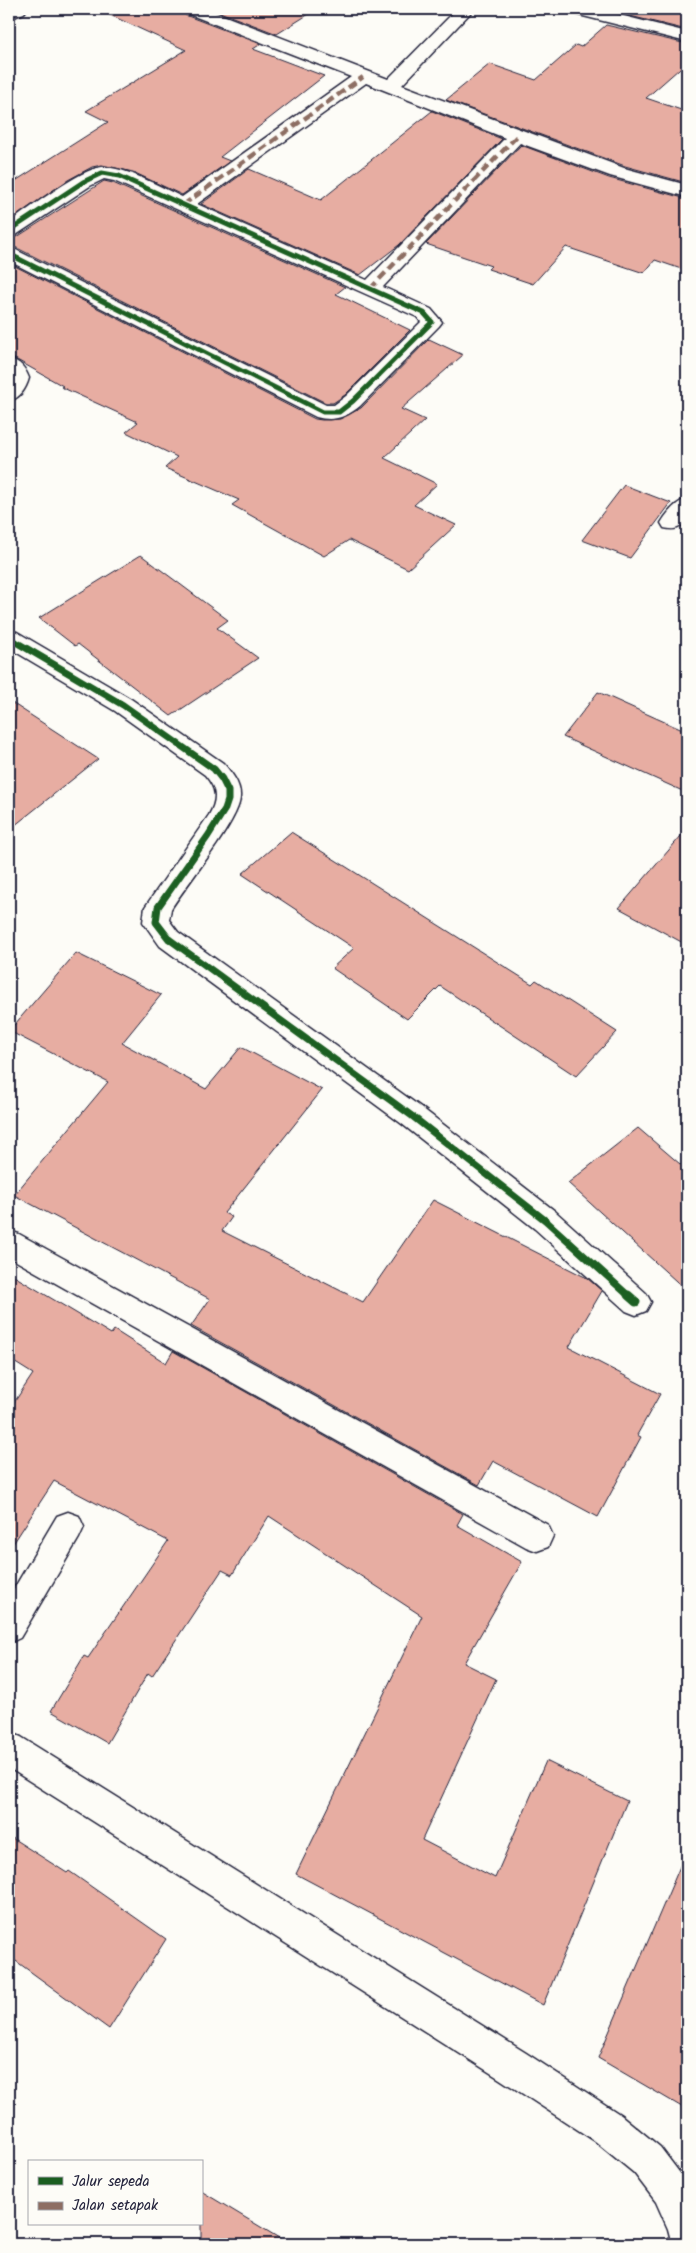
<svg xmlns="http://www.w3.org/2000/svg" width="696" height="2253" viewBox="0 0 696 2253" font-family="Kalam,sans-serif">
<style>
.building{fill:#e7ada2;stroke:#22223b}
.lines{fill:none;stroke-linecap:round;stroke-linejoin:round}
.minor-casing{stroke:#22223b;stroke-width:3}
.minor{fill:#fdfcf7;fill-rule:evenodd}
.quiet{stroke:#8d6e63;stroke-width:4.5;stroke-dasharray:9 4.5;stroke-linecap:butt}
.cycleway-far2-casing{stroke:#fdfcf7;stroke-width:8}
.cycleway-far1-casing{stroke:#fdfcf7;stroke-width:10}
.cycleway-casing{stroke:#fdfcf7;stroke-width:12}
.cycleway-far2{stroke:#1b5e20;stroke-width:5}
.cycleway-far1{stroke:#1b5e20;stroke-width:7}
.cycleway{stroke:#1b5e20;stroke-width:9}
</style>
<rect width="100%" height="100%" fill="#fdfcf7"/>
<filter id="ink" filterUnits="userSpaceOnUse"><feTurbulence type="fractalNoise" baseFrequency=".02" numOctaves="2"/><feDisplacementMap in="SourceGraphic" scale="10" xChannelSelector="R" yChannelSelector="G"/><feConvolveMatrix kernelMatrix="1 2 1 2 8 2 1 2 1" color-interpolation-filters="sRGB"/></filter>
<g filter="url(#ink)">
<g class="building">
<polygon points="97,9 182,9 185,15 261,44 253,49 324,76 220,157 230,161 182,195 133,172 102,165 92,167 68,180 9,221 9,185 108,122 86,111 186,50"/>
<polygon points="212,9 317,9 277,34"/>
<polygon points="631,9 687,9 687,30 626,15"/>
<polygon points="606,25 687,44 687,62 646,98 687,112 687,183 625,166 446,100 490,64 536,80 576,45 581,47"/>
<polygon points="432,111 502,139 399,245 360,275 201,204 249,169 321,200"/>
<polygon points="521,145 609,178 687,199 687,271 655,260 644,273 566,247 533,284 488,269 491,266 426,244"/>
<polygon points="104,181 113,183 345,287 336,294 410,330 345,395 333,403 326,403 17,248 9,246 9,239 17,237"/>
<polygon points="9,263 315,419 322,420 340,419 361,408 429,339 463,355 401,409 425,420 384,458 437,484 414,505 456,525 408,569 349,540 324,556 232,505 239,500 165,468 177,457 126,432 138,422 61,387 63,386 17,360 9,357"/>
<polygon points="624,485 671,503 630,558 582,540"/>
<polygon points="141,555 228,620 217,628 258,658 171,716 78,644 75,646 39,618"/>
<polygon points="598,692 687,732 687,793 563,737"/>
<polygon points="9,701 98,759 9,830"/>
<polygon points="687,829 687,945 619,908"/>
<polygon points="291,832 532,984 536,980 617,1032 576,1076 440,986 407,1019 332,968 354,948 242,874"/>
<polygon points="76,953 161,995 122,1043 206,1089 241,1047 322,1090 224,1213 232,1217 222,1231 363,1302 433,1200 587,1278 602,1291 569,1347 660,1394 637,1435 641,1437 598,1517 493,1461 479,1485 191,1326 210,1299 14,1195 108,1082 9,1031"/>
<polygon points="638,1128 687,1170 687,1291 568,1183"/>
<polygon points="9,1273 111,1334 114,1330 166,1363 173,1351 463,1514 457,1525 522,1562 464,1663 496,1679 422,1840 495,1878 546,1761 627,1801 543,2005 296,1874 422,1616 269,1516 232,1575 222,1570 152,1676 148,1673 107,1743 51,1711 84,1656 88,1658 168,1541 54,1481 9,1550 9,1410 33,1374 9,1359"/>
<polygon points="9,1836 67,1873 69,1871 166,1939 109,2029 9,1956"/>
<polygon points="687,1850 687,2110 598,2058"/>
<polygon points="201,2191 289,2244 201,2244"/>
</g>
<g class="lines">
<g class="minor-casing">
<g id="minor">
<polygon points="9,9 27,9 24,13 9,19"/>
<path d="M184 9H207L388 79 457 9H474L402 85 624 168 687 185V197L610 176 520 143 383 287 431 309 442 322 439 326 360 406C346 417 334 422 316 417L9 261V248L16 250 326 405H334L346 396 421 322 417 317 114 181 104 179 90 186 16 235 9 237V223C27 210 82 168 102 167 126 167 160 187 182 197L351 77 186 13ZM366 83 505 138 367 280 197 204Z"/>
<polygon points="568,9 596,9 687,32 687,42 571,13"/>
<path d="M9 359C20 361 25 368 29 378 26 389 20 398 9 401Z"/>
<path d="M687 499V520C680 528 676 531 664 528L661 523C667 513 676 502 687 499Z"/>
<path d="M9 630 17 632 131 699 223 763C231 772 241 784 240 797 240 820 185 886 171 909L169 920 178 932 422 1108 555 1211 646 1293 651 1302 646 1311 636 1315 626 1311 535 1229 402 1124 160 946 143 922 145 907 209 815C218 799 217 789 205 775L115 711 9 648Z"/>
<polygon points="9,1231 19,1234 548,1525 553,1536 548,1547 537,1551 526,1547 9,1257"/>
<polygon points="68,1512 79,1516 84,1527 79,1538 20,1638 9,1643 9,1597 57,1516"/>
<polygon points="9,1732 21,1737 526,2053 621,2115 660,2147 682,2176 687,2186 687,2244 672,2244 668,2229 656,2202 634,2173 595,2141 500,2079 9,1768"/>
</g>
</g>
<use href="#minor" class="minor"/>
<g class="quiet">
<polyline points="183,205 363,77"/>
<polyline points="370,289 517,136"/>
</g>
<g class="cycleway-far2-casing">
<polyline id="cycleway-far2" points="9,231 83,182 102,173 119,176 424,313 432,322 353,401 339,412 323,412 9,254"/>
</g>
<g class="cycleway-far1-casing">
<polyline id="cycleway-far1" points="9,638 123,705 214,769 222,779 228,791 228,800 225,809 208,836 158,907 156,922 169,939 412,1116 545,1220 629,1296"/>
</g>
<g class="cycleway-casing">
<polyline id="cycleway" points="628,1295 636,1302"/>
</g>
<use href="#cycleway-far2" class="cycleway-far2"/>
<use href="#cycleway-far1" class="cycleway-far1"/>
<use href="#cycleway" class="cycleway"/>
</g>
</g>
<rect width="696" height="2253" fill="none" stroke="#fdfcf7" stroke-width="30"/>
<rect x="15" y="15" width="666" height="2223" fill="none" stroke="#22223b" stroke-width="2" filter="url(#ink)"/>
<rect x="28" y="2160" width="175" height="65" fill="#fdfcf7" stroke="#a5a5ac"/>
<rect x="38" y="2177" width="25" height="8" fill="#1b5e20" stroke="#a5a5ac"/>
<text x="72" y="2186" font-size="15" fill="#22223b">Jalur sepeda</text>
<rect x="38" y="2202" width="25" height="8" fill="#8d6e63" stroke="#a5a5ac"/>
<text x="72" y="2210" font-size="15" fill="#22223b">Jalan setapak</text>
</svg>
